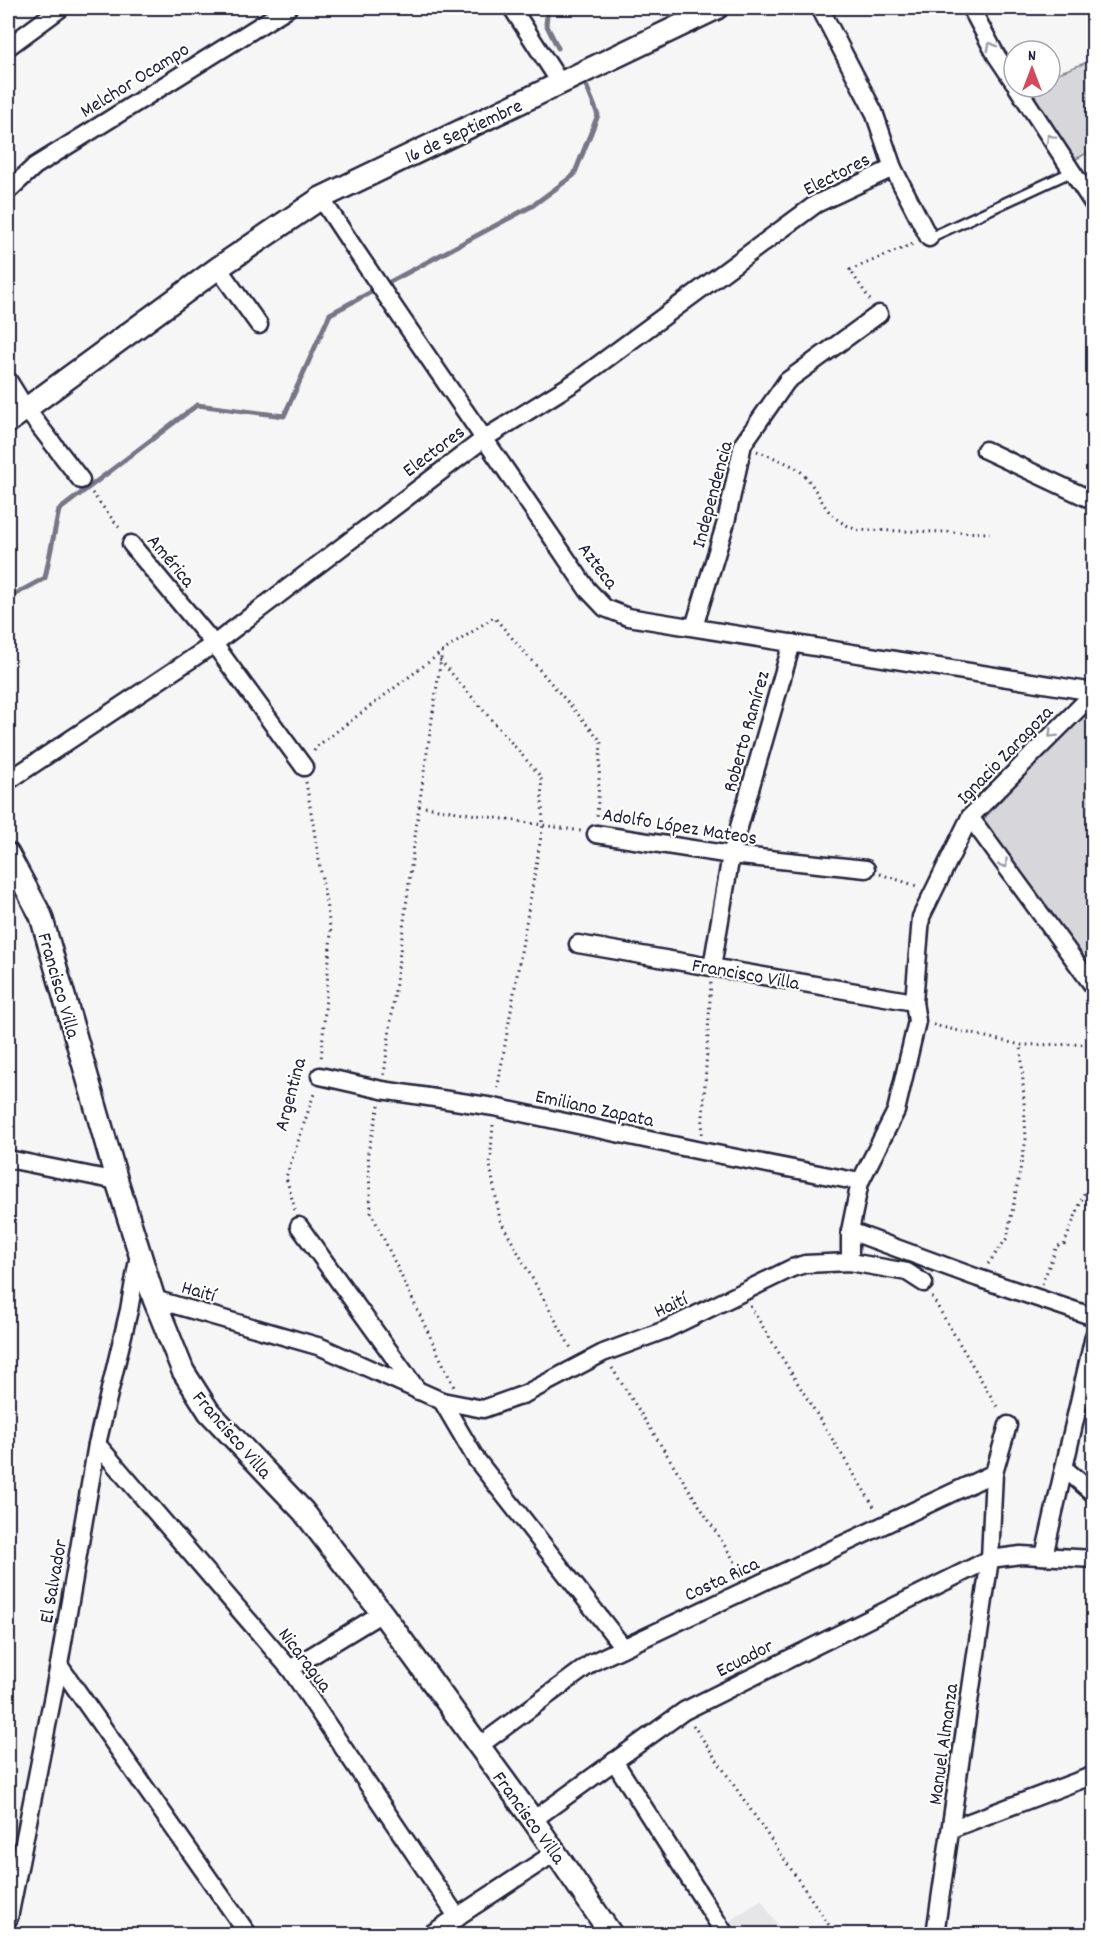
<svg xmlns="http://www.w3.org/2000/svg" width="1101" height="1942" viewBox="0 0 1101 1942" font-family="Dekko,sans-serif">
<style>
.built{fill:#e6e6e9}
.green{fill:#d7d7db;stroke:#7c7c8b;stroke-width:1.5}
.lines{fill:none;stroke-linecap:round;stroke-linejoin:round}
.stream{stroke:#767685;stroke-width:5}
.service-casing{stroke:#22223b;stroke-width:13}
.minor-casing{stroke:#22223b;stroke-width:21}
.tertiary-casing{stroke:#22223b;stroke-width:26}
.path{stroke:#22223b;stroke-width:3;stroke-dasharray:1.5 4.5;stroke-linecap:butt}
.service{stroke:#fff;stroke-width:8}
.minor{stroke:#fff;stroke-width:16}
.tertiary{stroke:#fff;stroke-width:21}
.oneway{stroke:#9c9ca7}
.labels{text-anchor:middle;stroke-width:4.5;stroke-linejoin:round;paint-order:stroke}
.street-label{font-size:20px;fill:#22223b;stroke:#fff}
</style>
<rect width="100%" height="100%" fill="#f6f6f7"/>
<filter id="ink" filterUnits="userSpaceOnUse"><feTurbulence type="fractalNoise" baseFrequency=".0167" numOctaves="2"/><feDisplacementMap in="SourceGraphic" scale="12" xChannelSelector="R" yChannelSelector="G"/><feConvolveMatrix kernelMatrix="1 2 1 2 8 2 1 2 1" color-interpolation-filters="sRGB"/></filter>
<g filter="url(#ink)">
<polygon class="built" points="761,1900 784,1934 732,1934 725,1924"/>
<g class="green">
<polygon points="1093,60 1093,150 1074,160 1018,88 1050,87 1050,76"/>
<polygon points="1093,700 1093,1004 981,822"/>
</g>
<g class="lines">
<g class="stream">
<polyline points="548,8 546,24 558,48"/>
<polyline points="8,598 45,578 59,510 197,405 284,416 330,314 532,206 574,175 598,115 586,85"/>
</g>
<g class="service-casing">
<polyline id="service" points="929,238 1071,172"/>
</g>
<g class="minor-casing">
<g id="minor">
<polyline points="512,8 561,84"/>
<polyline points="820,8 874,112 893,168 929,238"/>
<polyline points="971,8 996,55 1014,82"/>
<polyline points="8,47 61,8"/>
<polyline points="1017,87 1094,205"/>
<polyline points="8,191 35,166 288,8"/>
<path d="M321 198C407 330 499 458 587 589L605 608 628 617 1094 692"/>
<polyline points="218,268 259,325"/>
<polyline points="8,380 26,409 81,480"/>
<polyline points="985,450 1094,501"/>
<polyline points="131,544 214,644 304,767"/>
<polyline points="694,627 726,522 743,444 787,381 879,314"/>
<polyline points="8,781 214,644 485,438 575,382 816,204 893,168"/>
<polyline points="970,817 1094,987"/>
<polyline points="596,834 731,855 866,869"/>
<polyline points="578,944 914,1002"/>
<polyline points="712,967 731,855 792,643"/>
<polyline points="320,1076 382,1090 494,1107 701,1151 860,1182"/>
<polyline points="8,1159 117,1181"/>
<polyline points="299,1226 418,1391"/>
<polyline points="850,1231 978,1278 1094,1317"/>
<polyline points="850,1262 850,1231 860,1182 896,1111 917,1021 914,1002 921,917 970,817 1094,693"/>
<polyline points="154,1299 321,1347 442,1401 483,1409 525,1394 603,1353 665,1330 792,1268 805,1264 850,1262 907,1272 924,1283"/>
<polyline points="442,1401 476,1459 623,1647"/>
<polyline points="97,1444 290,1669 458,1918"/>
<polyline points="1064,1468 1094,1494"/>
<polyline points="1044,1556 1094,1336"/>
<polyline points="59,1665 248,1934"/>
<polyline points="290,1669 382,1613"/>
<polyline points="479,1746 593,1662 994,1473"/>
<polyline points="614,1761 725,1934"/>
<polyline points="533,1820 684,1711 990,1559 1021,1555 1094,1559"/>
<polyline points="951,1829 1094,1775"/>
<polyline points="9,1918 59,1665 97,1444 129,1310 139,1254"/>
<polyline points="431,1934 556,1852"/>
<polyline points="935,1934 990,1559 994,1473 1008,1425"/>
</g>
</g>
<g class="tertiary-casing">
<g id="tertiary">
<polyline points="8,422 218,268 321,198 717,8"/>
<polyline points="8,854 41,916 117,1181 154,1299 183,1371 209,1412 303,1511 382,1613 533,1820 611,1934"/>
</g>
</g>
<g class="path">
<polyline points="870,300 850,270 913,244"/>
<path d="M757 451C769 456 796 465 803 474 826 499 820 515 857 530L990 533"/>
<polyline points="92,493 121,530"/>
<polyline points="440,660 541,777 543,825 497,1091"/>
<polyline points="314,751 316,747 442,652 494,617 601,741 597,819"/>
<polyline points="306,782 331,933 321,1061"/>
<polyline points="419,806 581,831"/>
<polyline points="880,874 917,886"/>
<polyline points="933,1025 1021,1045 1094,1044"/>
<polyline points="384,1075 419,806 442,652"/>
<polyline points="379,1105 368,1152 371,1212 454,1387"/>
<polyline points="493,1125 490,1165 500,1220 572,1350"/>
<polyline points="702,1134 711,982"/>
<polyline points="295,1210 286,1177 315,1091"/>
<polyline points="988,1264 1007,1238 1026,1139 1021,1045"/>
<polyline points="1042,1284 1057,1246 1064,1245 1094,1168"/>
<polyline points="932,1297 999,1410"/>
<polyline points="750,1306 876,1510"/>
<polyline points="612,1368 742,1573"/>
<polyline points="693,1725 835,1934"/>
</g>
<use href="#service" class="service"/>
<use href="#minor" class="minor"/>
<use href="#tertiary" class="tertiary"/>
</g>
<defs><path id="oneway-chevron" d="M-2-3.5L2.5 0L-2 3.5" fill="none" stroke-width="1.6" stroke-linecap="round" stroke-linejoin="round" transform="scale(1.5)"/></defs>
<g class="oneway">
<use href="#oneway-chevron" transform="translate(991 46) rotate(-118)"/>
<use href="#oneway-chevron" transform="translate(1050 138) rotate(-123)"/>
<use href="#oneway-chevron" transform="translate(1052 734) rotate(135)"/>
<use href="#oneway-chevron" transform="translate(1004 864) rotate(54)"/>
</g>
</g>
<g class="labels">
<g class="street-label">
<text transform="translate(134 79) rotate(-32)" y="7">Melchor Ocampo</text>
<text transform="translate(463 130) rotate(-25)" y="7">16 de Septiembre</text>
<text transform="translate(836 173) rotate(-27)" y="7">Electores</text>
<text transform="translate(433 450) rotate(-37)" y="7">Electores</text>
<text transform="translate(711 494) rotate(-75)" y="7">Independencia</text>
<text transform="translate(172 560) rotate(50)" y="7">América</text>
<text transform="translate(599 565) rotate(53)" y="7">Azteca</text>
<text transform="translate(745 731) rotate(-74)" y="7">Roberto Ramírez</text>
<text transform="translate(1004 754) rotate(-46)" y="7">Ignacio Zaragoza</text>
<text transform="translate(680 825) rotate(9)" y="7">Adolfo López Mateos</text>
<text transform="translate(746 973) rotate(10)" y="7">Francisco Villa</text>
<text transform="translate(60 985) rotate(74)" y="7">Francisco Villa</text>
<text transform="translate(289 1094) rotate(-75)" y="7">Argentina</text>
<text transform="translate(595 1107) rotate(12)" y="7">Emiliano Zapata</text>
<text transform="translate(199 1290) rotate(16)" y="7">Haití</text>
<text transform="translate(670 1304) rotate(-25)" y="7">Haití</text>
<text transform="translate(233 1434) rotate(49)" y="7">Francisco Villa</text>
<text transform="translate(721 1578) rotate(-25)" y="7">Costa Rica</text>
<text transform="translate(52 1581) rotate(-80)" y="7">El Salvador</text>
<text transform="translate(744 1657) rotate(-27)" y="7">Ecuador</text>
<text transform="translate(306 1659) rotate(53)" y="7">Nicaragua</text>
<text transform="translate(942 1744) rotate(-82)" y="7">Manuel Almanza</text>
<text transform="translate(530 1817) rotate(54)" y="7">Francisco Villa</text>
</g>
</g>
<rect width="1101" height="1942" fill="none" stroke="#fff" stroke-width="30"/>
<rect x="15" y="15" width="1071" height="1912" fill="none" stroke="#22223b" stroke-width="2" filter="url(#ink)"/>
<g transform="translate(1032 69)"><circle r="28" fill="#ffffff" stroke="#a7a7b1" stroke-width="1.5"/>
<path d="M0-4.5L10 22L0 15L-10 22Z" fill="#d1495b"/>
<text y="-9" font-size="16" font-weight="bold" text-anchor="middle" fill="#22223b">N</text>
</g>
</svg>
